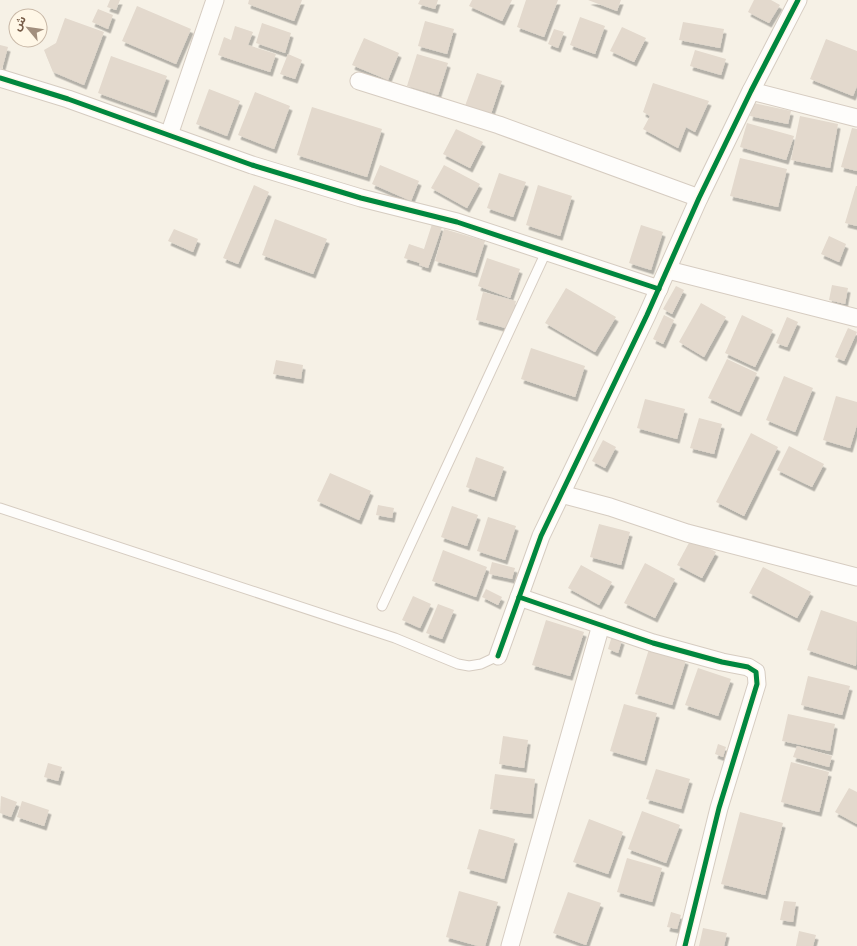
<svg xmlns="http://www.w3.org/2000/svg" width="857" height="946" viewBox="0 0 857 946" font-family="'Roboto Condensed','Noto Sans Arabic',sans-serif">
<style>
.building{fill:#e3d9cd;filter:url(#shadow)}
.lines{fill:none;stroke-linecap:round;stroke-linejoin:round}
.lane-casing{stroke:#d6ccc1;stroke-width:11}
.street-casing{stroke:#d6ccc1;stroke-width:19}
.lane{stroke:#fefdfb;stroke-width:9}
.street{stroke:#fefdfb;stroke-width:17}
.cycleway-casing{stroke:#fff7e7;stroke-width:8}
.cycleway{stroke:#00873e;stroke-width:5}
</style>
<defs>
<filter id="shadow"><feDropShadow dx="2.5" dy="4.5" stdDeviation="0" flood-color="#0004"/></filter>
</defs>
<rect width="100%" height="100%" fill="#f6f1e6"/>
<g class="building">
<polygon points="110,0 120,0 116,10 107,7"/>
<polygon points="249,0 302,0 294,21 248,4"/>
<polygon points="420,0 438,0 435,9 418,4"/>
<polygon points="472,0 512,0 502,21 469,6"/>
<polygon points="526,0 558,0 544,37 517,27"/>
<polygon points="588,0 621,0 617,11"/>
<polygon points="754,0 771,0 780,5 769,23 748,12"/>
<polygon points="137,6 191,29 176,64 122,41"/>
<polygon points="98,9 113,15 108,29 92,22"/>
<polygon points="580,17 605,26 595,54 570,45"/>
<polygon points="65,18 104,32 84,85 53,72 44,50 56,43"/>
<polygon points="425,21 454,29 447,54 418,46"/>
<polygon points="683,22 724,29 720,48 679,40"/>
<polygon points="262,23 291,33 285,53 256,43"/>
<polygon points="235,26 253,32 248,45 276,54 270,72 218,55 224,37 231,40"/>
<polygon points="622,27 646,38 634,62 610,51"/>
<polygon points="554,29 564,32 558,48 548,44"/>
<polygon points="364,38 399,53 388,80 352,65"/>
<polygon points="826,39 857,51 857,86 853,96 810,79"/>
<polygon points="0,45 8,47 2,69 0,68"/>
<polygon points="695,50 726,59 721,75 690,66"/>
<polygon points="288,54 302,60 295,79 280,74"/>
<polygon points="417,54 448,63 438,95 407,86"/>
<polygon points="111,56 167,76 154,113 98,93"/>
<polygon points="477,73 502,81 491,114 465,106"/>
<polygon points="653,83 709,101 695,132 686,127 678,148 643,129 650,116 643,112"/>
<polygon points="209,89 240,101 227,136 196,124"/>
<polygon points="255,92 290,106 274,149 238,135"/>
<polygon points="753,103 791,111 788,124 750,116"/>
<polygon points="312,107 382,129 367,177 297,155"/>
<polygon points="800,116 838,124 830,168 791,160"/>
<polygon points="747,123 794,136 786,160 740,147"/>
<polygon points="852,128 857,129 857,171 841,167"/>
<polygon points="456,129 483,142 470,168 443,154"/>
<polygon points="740,158 787,169 778,207 730,196"/>
<polygon points="380,165 419,181 411,201 372,184"/>
<polygon points="444,165 480,184 467,208 431,188"/>
<polygon points="499,173 526,182 513,217 487,208"/>
<polygon points="254,185 269,192 238,264 223,258"/>
<polygon points="538,185 572,196 560,236 526,225"/>
<polygon points="856,186 857,186 857,226 845,223"/>
<polygon points="275,219 327,239 313,274 262,255"/>
<polygon points="432,224 442,227 428,268 419,265 420,263 404,258 409,244 424,249"/>
<polygon points="641,225 663,232 651,270 629,263"/>
<polygon points="174,229 198,239 193,252 168,241"/>
<polygon points="444,229 485,241 475,273 435,261"/>
<polygon points="829,236 846,244 839,262 821,254"/>
<polygon points="487,258 520,269 510,298 478,286"/>
<polygon points="832,285 848,288 845,304 829,300"/>
<polygon points="676,286 684,290 672,314 663,309"/>
<polygon points="566,288 616,317 595,352 545,323"/>
<polygon points="483,292 516,301 509,329 476,320"/>
<polygon points="701,303 726,317 704,357 679,342"/>
<polygon points="664,315 674,320 663,344 653,339"/>
<polygon points="742,315 773,330 755,367 725,353"/>
<polygon points="787,317 798,322 787,347 776,343"/>
<polygon points="848,328 857,332 844,361 835,357"/>
<polygon points="531,348 585,366 575,397 521,379"/>
<polygon points="727,359 757,373 739,412 708,398"/>
<polygon points="276,360 303,365 301,379 273,374"/>
<polygon points="784,376 813,388 795,432 766,420"/>
<polygon points="836,396 857,402 857,425 850,448 823,440"/>
<polygon points="645,399 685,409 677,439 637,428"/>
<polygon points="699,418 722,424 714,454 690,448"/>
<polygon points="751,433 778,447 744,516 716,502"/>
<polygon points="603,440 616,447 605,468 592,461"/>
<polygon points="789,446 824,464 812,487 777,470"/>
<polygon points="476,457 504,467 494,497 466,487"/>
<polygon points="330,473 371,491 359,520 317,501"/>
<polygon points="378,505 394,508 392,518 376,515"/>
<polygon points="452,506 478,515 467,546 441,537"/>
<polygon points="488,517 516,526 505,560 477,551"/>
<polygon points="599,524 630,532 621,565 590,557"/>
<polygon points="691,539 716,552 702,578 677,565"/>
<polygon points="443,550 487,567 476,597 432,581"/>
<polygon points="492,562 515,568 512,579 489,574"/>
<polygon points="645,563 675,579 655,618 624,603"/>
<polygon points="581,565 612,582 599,605 568,588"/>
<polygon points="763,567 811,592 797,618 749,593"/>
<polygon points="486,589 502,597 498,605 482,597"/>
<polygon points="413,596 431,604 420,628 402,620"/>
<polygon points="438,604 454,610 442,639 426,633"/>
<polygon points="821,610 857,622 856,666 807,650"/>
<polygon points="546,620 584,632 570,676 532,665"/>
<polygon points="612,636 622,640 618,653 608,649"/>
<polygon points="649,649 686,660 672,705 635,694"/>
<polygon points="698,668 731,679 718,716 685,705"/>
<polygon points="808,676 850,686 842,715 801,705"/>
<polygon points="624,704 657,713 644,761 610,751"/>
<polygon points="788,714 835,724 830,751 782,741"/>
<polygon points="503,736 528,740 524,768 499,764"/>
<polygon points="718,744 726,747 723,757 715,754"/>
<polygon points="797,746 832,756 829,767 793,757"/>
<polygon points="791,762 829,772 819,812 781,802"/>
<polygon points="48,763 62,767 58,781 44,777"/>
<polygon points="656,769 690,779 681,809 646,799"/>
<polygon points="495,774 535,779 531,814 490,809"/>
<polygon points="849,788 857,792 857,824 835,812"/>
<polygon points="1,796 17,802 11,817 0,813"/>
<polygon points="22,801 49,810 44,826 17,817"/>
<polygon points="642,811 680,825 666,863 628,849"/>
<polygon points="740,812 783,823 765,895 721,884"/>
<polygon points="589,819 623,832 608,874 573,862"/>
<polygon points="479,829 515,839 504,879 467,869"/>
<polygon points="627,858 662,868 652,902 617,892"/>
<polygon points="459,891 498,902 485,946 478,946 446,937"/>
<polygon points="568,892 601,903 586,945 553,933"/>
<polygon points="784,901 796,902 793,922 780,920"/>
<polygon points="671,912 681,915 677,929 667,927"/>
<polygon points="703,928 727,933 724,946 699,946"/>
<polygon points="799,931 816,935 813,946 796,946"/>
</g>
<g class="lines">
<g class="lane-casing">
<g id="lane">
<polyline points="0,508 395,638 458,664 469,666 481,664 498,656"/>
<polyline points="382,606 546,252"/>
</g>
</g>
<g class="street-casing">
<g id="street">
<polyline points="0,78 68,99 252,165 361,198 457,222 659,289"/>
<polyline points="359,81 499,125 699,198"/>
<polyline points="751,91 857,118"/>
<polyline points="169,135 215,0"/>
<polyline points="668,270 857,318"/>
<polyline points="561,494 610,507 687,533 857,577"/>
<polyline points="519,597 653,643 722,662 748,667 756,672 757,684 719,808 685,946"/>
<polyline points="498,656 541,536 647,315 699,198 751,91 798,0"/>
<polyline points="510,946 601,625"/>
</g>
</g>
<use href="#lane" class="lane"/>
<use href="#street" class="street"/>
<g class="cycleway-casing">
<g id="cycleway">
<polyline points="0,78 68,99 252,165 361,198 457,222 659,289"/>
<polyline points="519,597 653,643 722,662 748,667 756,672 757,684 719,808 685,946"/>
<polyline points="498,656 541,536 647,315 699,198 751,91 798,0"/>
</g>
</g>
<use href="#cycleway" class="cycleway"/>
</g>
<g transform="translate(28 28) rotate(299)"><circle r="19" fill="#fff7e7" stroke="#c8b8a7"/>
<path d="M0-3L7 15L0 10L-7 15Z" fill="#a28f7e"/>
<text y="-6" font-size="11" font-weight="bold" text-anchor="middle" fill="#755a46">ش</text>
</g>
</svg>
